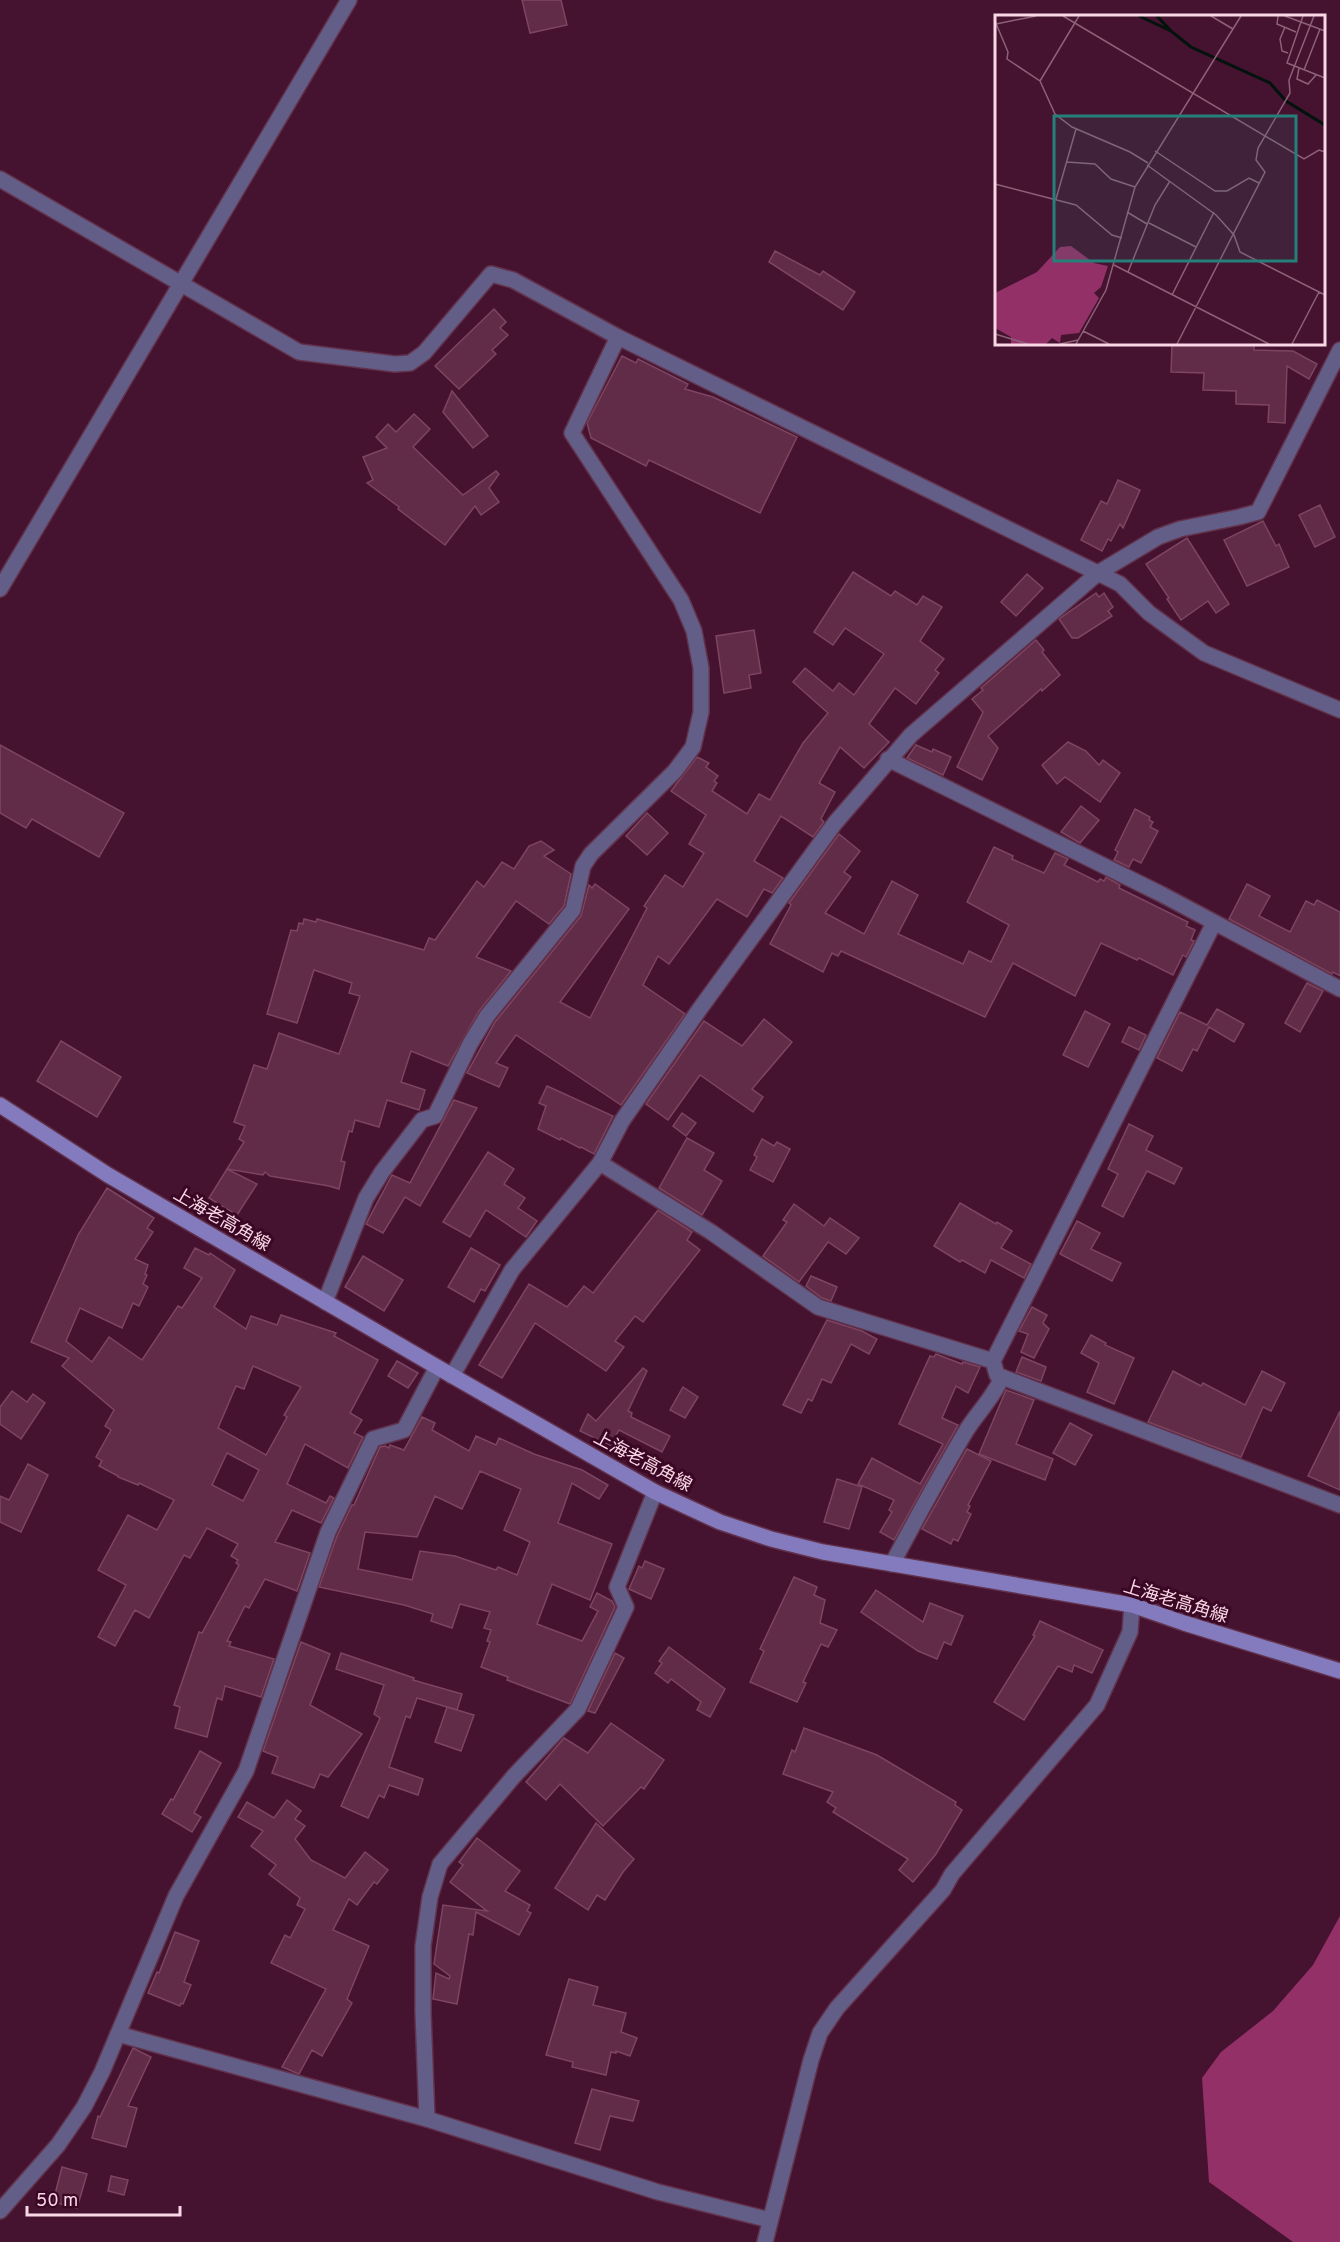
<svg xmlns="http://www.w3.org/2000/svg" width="1340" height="2242" viewBox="0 0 1340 2242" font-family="Overpass,'Noto Sans JP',sans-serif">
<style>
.forest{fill:#943068}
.building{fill:#612c47;stroke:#7d4561;stroke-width:1.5;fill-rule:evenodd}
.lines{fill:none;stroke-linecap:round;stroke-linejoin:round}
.minor-casing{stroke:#62324c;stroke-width:18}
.secondary-casing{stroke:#62324c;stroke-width:18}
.minor{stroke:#635e88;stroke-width:15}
.secondary{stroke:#847bbe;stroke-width:15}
.labels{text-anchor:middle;stroke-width:6;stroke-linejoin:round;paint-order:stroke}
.street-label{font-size:18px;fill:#fad7e6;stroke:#3a0725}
.inset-river{fill:none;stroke:#02130d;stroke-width:3}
.inset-road{fill:none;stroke:#8d6178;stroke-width:1.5}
.view{fill:#26807a;fill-opacity:0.15;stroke:#26807a;stroke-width:3}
.inset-edge{fill:none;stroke:#fad7e6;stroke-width:3}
</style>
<rect width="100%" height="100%" fill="#45122f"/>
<polygon class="forest" points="1340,1916 1340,2242 1293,2242 1209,2182 1202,2078 1221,2052 1273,2011 1313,1965"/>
<g class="building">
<polygon points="522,0 561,0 567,25 530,33"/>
<polygon points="775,251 820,275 823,271 855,292 843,310 769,262"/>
<polygon points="494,309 506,322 500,328 508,335 492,350 496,354 459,389 435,366"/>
<polygon points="1172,344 1254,344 1254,350 1293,351 1317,364 1309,379 1287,366 1285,423 1268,422 1269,405 1236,404 1236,391 1203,390 1204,373 1171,372"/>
<polygon points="622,356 636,363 638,359 688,384 685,389 713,397 797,437 760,513 649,460 646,466 591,438 587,423"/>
<polygon points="452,391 488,436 473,448 443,412"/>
<polygon points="414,414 430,429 413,447 463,495 496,471 499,474 489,488 499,502 481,515 475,506 445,545 398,509 399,507 367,483 373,480 363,457 387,448 376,437 388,424 396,432"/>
<polygon points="1118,480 1140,490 1123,528 1120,524 1111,541 1108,539 1102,551 1081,540 1101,501 1107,504"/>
<polygon points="1320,505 1335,537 1315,547 1299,515"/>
<polygon points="1263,521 1276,546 1279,544 1289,567 1247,586 1224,540"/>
<polygon points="1187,538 1229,604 1216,613 1208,601 1181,620 1167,599 1169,598 1146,564"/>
<polygon points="853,572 891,596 895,591 917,605 923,596 942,607 920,641 944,659 935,670 939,673 916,704 895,688 869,724 889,742 864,768 840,747 819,783 835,792 821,819 824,822 813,837 781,816 754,861 783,878 772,893 764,889 747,917 717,899 669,964 658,956 643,985 685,1014 621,1105 516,1035 496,1063 508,1068 499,1087 467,1073 495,1022 581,916 589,885 592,888 595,884 629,909 560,1002 590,1018 647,908 644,906 665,875 683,887 704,853 689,844 706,815 671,791 697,757 709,763 706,767 718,776 714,781 717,783 712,791 747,814 759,794 770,800 803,743 828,713 793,682 805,668 833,691 839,683 854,695 884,654 845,628 833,645 814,632"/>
<polygon points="1027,574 1043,588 1016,616 1001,602"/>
<polygon points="1096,593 1099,597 1104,593 1113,607 1108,611 1112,616 1078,638 1072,638 1059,619"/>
<polygon points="754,630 761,673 749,675 751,688 724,693 716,636"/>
<polygon points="1036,640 1044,650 1042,652 1060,675 1042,691 1041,689 988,736 998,748 982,780 957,767 983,712 972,699 983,690 981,688"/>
<polygon points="1068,742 1086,751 1099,765 1103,760 1120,773 1100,802 1065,777 1057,784 1042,765"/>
<polygon points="0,745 124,813 99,857 32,819 26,828 0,813"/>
<polygon points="916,745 932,752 933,749 951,757 943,775 907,758"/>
<polygon points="1081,806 1099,820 1080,843 1061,832"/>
<polygon points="1135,809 1150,817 1149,820 1153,822 1150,827 1158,831 1141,863 1133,859 1129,867 1114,860 1118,852 1115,850"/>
<polygon points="647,813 668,833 647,855 626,836"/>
<polygon points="839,834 860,851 844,872 851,877 825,913 864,934 892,881 918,895 898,934 963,964 969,951 991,962 1009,925 967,902 994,847 1013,856 1012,859 1044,873 1055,853 1068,859 1064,865 1098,882 1100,879 1104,881 1106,877 1120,885 1119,888 1188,922 1186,926 1195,930 1191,940 1194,941 1186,957 1183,955 1173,975 1139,958 1137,960 1101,943 1075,996 1013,963 985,1017 841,951 838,956 832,953 823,972 770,944 791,905 789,903"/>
<polygon points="541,841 554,850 544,856 571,874 564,906 549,924 516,901 476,957 511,971 479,1011 448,1066 411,1051 401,1082 425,1090 419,1110 387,1100 379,1127 355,1120 352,1132 349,1131 341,1161 345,1162 339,1189 329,1186 270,1176 265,1172 263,1175 227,1169 244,1142 239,1139 245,1126 234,1122 254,1065 267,1069 279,1033 339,1054 360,996 349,993 352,983 314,970 297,1023 267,1014 291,930 297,931 299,923 303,924 304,919 316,922 317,919 424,950 429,938 435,940 477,881 484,887 502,862 514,869 529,846"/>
<polygon points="1247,884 1270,896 1259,916 1290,932 1306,901 1314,905 1317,900 1340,912 1340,976 1333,972 1332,974 1229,919"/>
<polygon points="1307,983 1323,991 1300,1032 1285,1023"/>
<polygon points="1217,1009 1244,1024 1234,1042 1209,1027 1197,1051 1193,1049 1182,1071 1157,1058 1180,1012 1207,1025"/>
<polygon points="1085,1011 1110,1024 1088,1067 1063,1055"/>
<polygon points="764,1019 792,1042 752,1089 763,1097 753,1112 700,1075 668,1120 646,1104 704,1021 742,1046"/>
<polygon points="1129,1027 1146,1035 1139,1050 1122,1042"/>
<polygon points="61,1041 121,1077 97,1117 37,1081"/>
<polygon points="547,1086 613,1116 594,1154 581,1147 580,1148 561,1138 560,1140 538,1129 546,1106 539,1103"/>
<polygon points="454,1100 477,1108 420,1206 405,1197 383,1233 366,1224 392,1175 410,1183"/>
<polygon points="682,1113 696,1123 686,1136 673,1126"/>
<polygon points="1129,1124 1153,1136 1146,1150 1182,1168 1174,1184 1147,1171 1123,1217 1102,1206 1118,1174 1108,1169"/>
<polygon points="687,1138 714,1153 704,1170 722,1181 702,1215 659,1188"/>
<polygon points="762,1139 774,1146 777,1142 790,1149 773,1182 750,1170 757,1157 754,1155"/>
<polygon points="488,1152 514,1169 504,1184 525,1198 518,1208 537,1221 526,1237 486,1210 470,1237 443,1222"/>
<polygon points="227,1169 257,1184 237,1215 209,1198"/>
<path d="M107 1188 154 1218 147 1228 153 1232 135 1259 148 1265 145 1274 147 1275 143 1284 148 1287 139 1306 133 1303 122 1328 80 1308 66 1341 92 1362 109 1337 142 1360 178 1306 182 1308 202 1278 184 1268 195 1248 209 1255 210 1253 235 1270 214 1307 246 1329 251 1316 277 1325 281 1315 336 1333 334 1336 378 1360 350 1413 362 1420 354 1433 363 1437 348 1468 305 1444 287 1484 326 1503 330 1496 334 1498 321 1523 292 1510 275 1542 310 1553 297 1591 265 1579 249 1608 245 1606 227 1641 231 1642 229 1646 274 1659 261 1697 225 1686 222 1700 217 1698 207 1737 175 1728 180 1707 174 1705 199 1632 202 1633 239 1565 236 1563 238 1560 231 1556 238 1544 207 1528 190 1558 184 1555 149 1618 135 1610 115 1646 98 1637 126 1585 98 1570 128 1515 157 1530 174 1500 139 1483 138 1485 118 1477V1476L99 1466 102 1461 96 1457 111 1430 105 1426 114 1410 62 1366 69 1358 31 1342 78 1235ZM253 1366 301 1387 284 1415 287 1417 266 1455 218 1428 236 1386 244 1389ZM227 1453 259 1470 243 1501 212 1485Z"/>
<polygon points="960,1203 996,1224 997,1222 1012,1231 1001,1248 1031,1264 1024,1278 991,1260 985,1273 962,1260 960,1262 934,1246"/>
<polygon points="794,1204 824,1226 830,1218 859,1238 846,1254 828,1242 799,1282 763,1256 787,1222 783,1220"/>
<polygon points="658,1210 692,1232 687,1240 700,1250 643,1322 635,1316 615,1341 624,1347 606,1371 535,1323 502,1378 479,1365 529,1284 567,1307 584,1286 593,1293"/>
<polygon points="1077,1221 1100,1233 1091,1249 1121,1263 1112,1281 1060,1254"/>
<polygon points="471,1248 500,1265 485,1291 481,1289 474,1302 448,1287"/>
<polygon points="363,1256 403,1280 384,1311 345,1287"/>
<polygon points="811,1276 837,1287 831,1301 822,1298 806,1286"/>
<polygon points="1032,1307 1047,1315 1043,1323 1049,1329 1034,1358 1021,1352 1028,1334 1019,1331"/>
<polygon points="827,1320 862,1331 877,1339 869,1354 851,1344 831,1383 822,1379 812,1401 808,1399 801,1413 783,1405"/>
<polygon points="1091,1335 1106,1343 1105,1345 1134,1358 1114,1404 1087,1392 1099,1363 1081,1353"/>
<polygon points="936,1354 962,1364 963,1362 980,1367 968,1393 956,1386 942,1418 958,1425 894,1540 880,1532 892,1512 889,1510 894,1500 858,1484 872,1458 920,1484 943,1444 899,1424 930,1356 934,1357"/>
<polygon points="1022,1357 1046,1367 1041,1381 1016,1372"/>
<polygon points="397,1361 418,1373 408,1388 388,1376"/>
<polygon points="643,1368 647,1371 628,1411 632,1413 631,1417 670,1436 662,1452 619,1430 615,1437 627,1447 624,1452 580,1431 588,1414 596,1421"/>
<polygon points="1173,1371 1201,1386 1203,1383 1245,1405 1262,1371 1285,1383 1271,1411 1263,1407 1241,1457 1148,1422"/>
<polygon points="683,1387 698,1397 685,1418 670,1410"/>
<polygon points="1006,1390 1034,1400 1016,1444 1053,1459 1045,1480 979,1454"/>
<polygon points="12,1391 27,1402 33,1394 45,1403 21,1439 0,1424 0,1407"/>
<polygon points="1340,1411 1340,1490 1308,1476"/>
<path d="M422 1417 435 1423 432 1430 469 1451 476 1436 496 1445 499 1438 534 1454 582 1470 608 1485 599 1499 572 1483 558 1523 612 1544 590 1600 552 1584 537 1624 582 1641 598 1611 590 1607 597 1593 612 1601 615 1607 570 1704 507 1680 508 1677 481 1667 490 1642 487 1641 491 1630 484 1628 490 1612 460 1604 452 1628 431 1621 433 1614 404 1605 319 1587 337 1536 352 1505H354L380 1447 385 1446 389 1448 390 1445 404 1450ZM480 1471 521 1489 504 1530 530 1542 517 1575 498 1567 496 1570 455 1556 420 1551 412 1580 358 1569 365 1532 417 1537 435 1496 462 1509Z"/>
<polygon points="1070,1423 1092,1435 1075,1465 1053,1453"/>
<polygon points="967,1449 991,1461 968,1505 970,1506 967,1512 971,1514 958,1541 953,1539 951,1544 922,1529"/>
<polygon points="28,1464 48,1475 21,1532 0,1522 0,1496 9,1500"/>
<polygon points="837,1479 862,1487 849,1529 824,1522"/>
<polygon points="645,1561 664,1569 651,1599 629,1589 639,1566 642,1568"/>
<polygon points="794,1577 817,1587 814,1595 825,1600 820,1623 837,1630 828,1647 821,1644 803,1682 806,1683 797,1702 750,1682 764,1651 760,1649"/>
<polygon points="876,1590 923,1622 930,1603 963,1616 951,1645 944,1642 937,1659 918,1651 861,1612"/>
<polygon points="1040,1621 1103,1650 1092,1673 1074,1665 1072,1672 1058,1666 1024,1720 994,1702 1035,1636 1033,1635"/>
<polygon points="301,1642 330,1654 310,1705 362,1734 328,1777 320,1774 314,1788 272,1773 278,1757 263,1751"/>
<polygon points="669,1647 725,1689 710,1717 697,1710 701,1702 671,1679 668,1683 655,1673 662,1663 659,1661"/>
<polygon points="341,1653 414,1678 413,1680 462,1694 457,1710 417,1698 410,1718 406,1716 389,1767 423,1779 418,1795 389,1785 384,1798 379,1795 368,1818 341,1806 380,1718 374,1714 384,1685 336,1669"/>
<polygon points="615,1653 624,1658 595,1713 588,1711"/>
<polygon points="447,1707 474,1715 461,1751 435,1742"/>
<polygon points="611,1723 664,1760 644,1789 641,1787 603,1826 560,1784 546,1800 526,1782 564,1738 588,1753"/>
<polygon points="804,1728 877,1755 956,1802 955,1805 962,1810 936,1854 913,1882 899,1870 908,1859 833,1812 836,1808 827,1802 833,1792 783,1774 792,1750 795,1752"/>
<polygon points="200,1751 221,1763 194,1813 201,1817 192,1832 162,1814 171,1799 173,1800"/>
<polygon points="287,1800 301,1811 295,1819 305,1826 295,1839 311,1860 345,1878 365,1852 388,1870 377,1884 374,1882 357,1905 349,1899 333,1930 369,1946 347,1999 352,2003 322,2056 312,2050 299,2074 282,2067 326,1989 271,1963 285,1935 290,1938 305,1909 297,1905 300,1898 269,1874 276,1865 251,1846 263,1831 238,1817 247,1802 274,1818"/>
<polygon points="596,1823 634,1859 623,1872 605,1900 597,1895 588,1910 555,1888"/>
<polygon points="477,1838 520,1871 505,1891 530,1905 527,1911 531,1913 519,1935 476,1912 473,1935 469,1934 457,2004 433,1999 436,1973 449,1979 450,1976 434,1964 443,1905 487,1911 450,1882 463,1865 459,1862"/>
<polygon points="175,1932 199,1941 184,1982 191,1985 183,2004 181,2003 180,2006 148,1993 157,1972 159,1973"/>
<polygon points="569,1979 598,1987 593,2005 626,2013 621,2032 637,2038 630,2056 616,2051 616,2053 611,2052 606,2075 572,2067 573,2062 546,2055"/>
<polygon points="133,2048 151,2057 128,2106 137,2108 126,2147 92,2138 98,2116 100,2117"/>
<polygon points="592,2089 639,2101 633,2121 610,2116 600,2150 575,2143"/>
<polygon points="62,2167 87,2174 77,2208 53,2202"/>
<polygon points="111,2176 128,2180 124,2195 108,2191"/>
</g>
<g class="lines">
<g class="minor-casing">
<g id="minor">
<polyline points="0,179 299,352 395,364 410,363 424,353 491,274 513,280 618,337 1120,584 1149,613 1204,653 1340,710"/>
<polyline points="0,589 349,0"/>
<polyline points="888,759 1161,894 1340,989"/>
<polyline points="1214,923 993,1361 997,1375 1002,1377 1340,1505"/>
<polyline points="600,1163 711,1232 818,1307 993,1361"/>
<polyline points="325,1302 366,1198 382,1172 422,1120 435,1116 470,1044 487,1016 573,910 583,866 591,854 675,771 693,747 701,712 701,668 694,631 681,600 572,433 618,337"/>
<polyline points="452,1376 512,1270 600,1163 622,1121 699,1010 835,823 911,735 1098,573 1158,537 1180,529 1239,517 1258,512 1340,350"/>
<path d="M892 1564C916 1519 940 1475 966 1431 977 1413 994 1397 1002 1377"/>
<polyline points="118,2034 427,2119 658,2192 770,2220"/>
<polyline points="427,2119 423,2012 423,1946 430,1897 440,1864 514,1776 578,1709 626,1607 617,1587 655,1492"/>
<polyline points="0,2211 58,2145 84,2107 102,2072 176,1896 246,1771 328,1532 373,1439 404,1430 437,1367"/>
<polyline points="765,2242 811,2060 820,2033 837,2008 943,1890 952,1874 1097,1705 1130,1632 1132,1605"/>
</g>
</g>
<g class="secondary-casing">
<polyline id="secondary" points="0,1105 108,1175 437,1367 655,1492 720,1522 771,1539 823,1552 1132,1605 1184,1623 1340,1671"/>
</g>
<use href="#minor" class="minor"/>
<use href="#secondary" class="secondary"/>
</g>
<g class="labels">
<g class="street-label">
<text transform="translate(222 1219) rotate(30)" y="6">上海老高角線</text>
<text transform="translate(643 1461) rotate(28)" y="6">上海老高角線</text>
<text transform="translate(1176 1601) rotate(17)" y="6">上海老高角線</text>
</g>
</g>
<g transform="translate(995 15)">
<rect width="330" height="330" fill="#45122f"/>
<path d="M76 231 99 248 113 251 106 272 99 278 104 283 84 318 66 320 65 328 57 323 51 329H16V322L0 313V278L42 257 65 232Z" fill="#943068"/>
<path class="inset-river" d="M144 1 176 16 196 32 275 68 291 86 330 110M162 1 176 16"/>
<path class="inset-road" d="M68 1 309 144 324 135 330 137M216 1 238 14M283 1 282 9 301 17M290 1 330 16M308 1 292 48 330 63M0 6 13 37 12 44 45 66 60 99 77 112 135 137 153 148M1 9 41 1M290 12 285 24 287 36 293 38M304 53 302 64 313 69 321 60M309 55 325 14M45 66 84 1M160 136 220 176H232L254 163 264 168M72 147 100 149 116 164 140 172M152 150 221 200 239 220 245 237 330 280M0 169 81 190 117 220 127 223M61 184 81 114M132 197 152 209M154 208 201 232M119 250 274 329M133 257 160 190 175 166M177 280 219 197M88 316 114 329M0 319 33 329M65 329 83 325M81 329 111 275 140 172 246 1M182 329 270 157 261 145 263 133 295 78 294 65 319 1M297 329 324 277"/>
<path class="view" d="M59 101H301V246H59Z"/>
<rect width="330" height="330" class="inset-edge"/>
</g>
<path d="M27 2206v9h153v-9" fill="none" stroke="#fad7e6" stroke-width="3"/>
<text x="36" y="2206" font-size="18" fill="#fad7e6" stroke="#3a0725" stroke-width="4.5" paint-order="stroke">50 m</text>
</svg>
